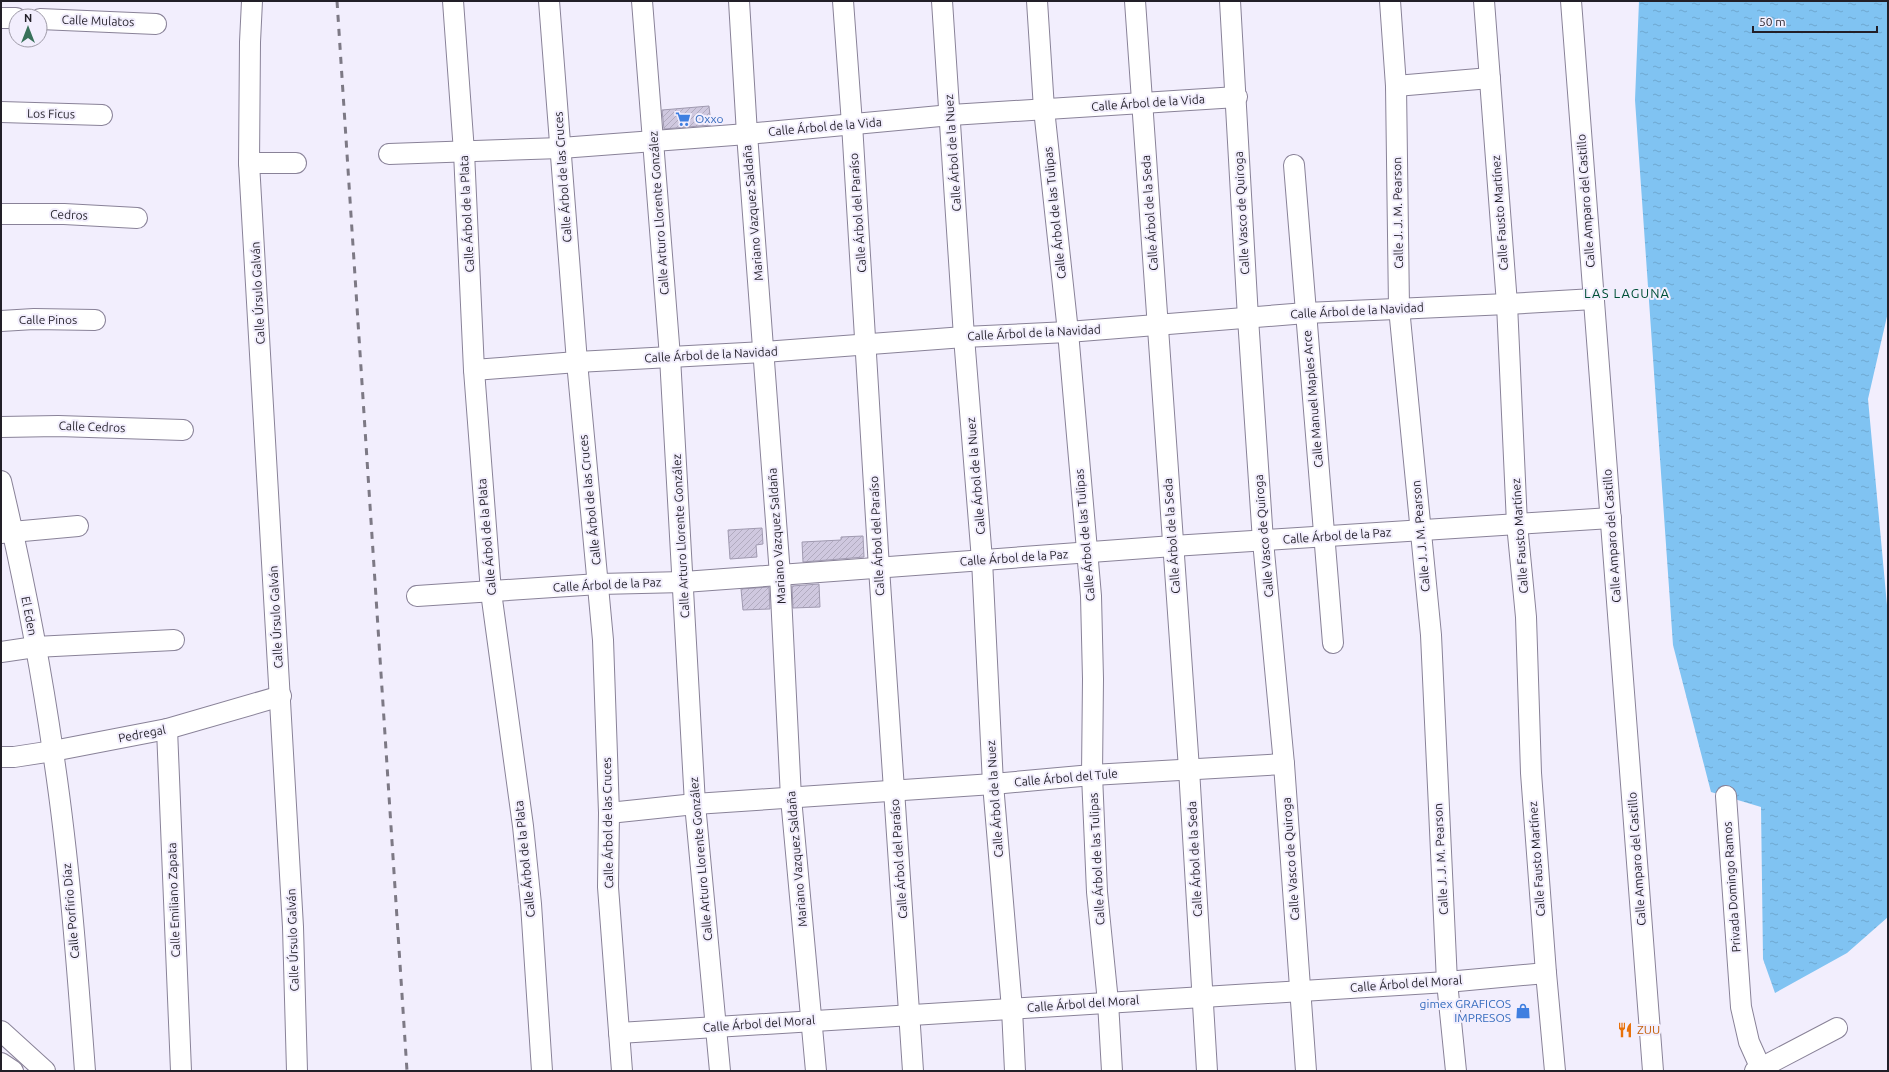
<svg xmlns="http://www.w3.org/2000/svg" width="1889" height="1072" viewBox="0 0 1889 1072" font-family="Ubuntu,sans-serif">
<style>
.water{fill:url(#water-ripples)}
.building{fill:url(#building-hatch);stroke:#a09ab0}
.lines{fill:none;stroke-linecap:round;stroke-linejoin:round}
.minor-casing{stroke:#898298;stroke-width:22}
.minor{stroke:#fff;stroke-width:20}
.rail{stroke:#7d7985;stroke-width:3;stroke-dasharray:7 7;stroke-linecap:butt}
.labels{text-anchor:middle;stroke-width:4;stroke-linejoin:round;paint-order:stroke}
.street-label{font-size:12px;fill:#221f28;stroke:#f2eefd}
.shop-label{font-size:12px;fill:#366cbe;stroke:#f2eefd;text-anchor:start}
.food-label{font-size:12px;fill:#c56008;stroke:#f2eefd;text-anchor:start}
.neighbourhood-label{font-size:13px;letter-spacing:1px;fill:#005038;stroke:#f2eefd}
</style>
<defs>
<pattern id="water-ripples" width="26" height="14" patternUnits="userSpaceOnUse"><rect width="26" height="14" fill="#80c3f2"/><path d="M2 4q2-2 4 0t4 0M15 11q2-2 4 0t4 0" fill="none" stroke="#6ea7d0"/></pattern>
<pattern id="building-hatch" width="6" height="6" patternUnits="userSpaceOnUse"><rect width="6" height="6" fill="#cfc8df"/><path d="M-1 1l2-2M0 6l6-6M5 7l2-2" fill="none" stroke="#b1abbf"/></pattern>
</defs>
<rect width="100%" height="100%" fill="#f2eefd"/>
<polygon class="water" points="1639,1 1888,1 1888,312 1868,399 1888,616 1888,917 1847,953 1775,993 1763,959 1761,807 1711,792 1673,645 1635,100"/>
<g class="building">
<polygon points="709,106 711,125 664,129 662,110"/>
<polygon points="762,528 763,544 756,545 757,557 730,559 728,530"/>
<polygon points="863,536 864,557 803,562 802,542 841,540 841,537"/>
<polygon points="819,584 820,607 793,608 792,586"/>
<polygon points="769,587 770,609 743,610 741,589"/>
</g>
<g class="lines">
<g class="minor-casing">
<g id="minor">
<polyline points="252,1 250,42 249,163 293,927 297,1071"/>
<polyline points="453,1 464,152 474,370 491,592 523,826 531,904 542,1071"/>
<polyline points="549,1 577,362 603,640 609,813 608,887 622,1071"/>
<polyline points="642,1 670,357 695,804 720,1071"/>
<polyline points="739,1 747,134 780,575 791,798 816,1071"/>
<polyline points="843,1 852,124 879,568 913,1071"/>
<polyline points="942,1 964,337 982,560 993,784 1012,1009 1015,1071"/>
<polyline points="1037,1 1044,109 1068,332 1091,596 1093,679 1092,775 1097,892 1108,1002 1112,1071"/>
<polyline points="1135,1 1189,769 1207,1071"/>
<polyline points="1230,1 1248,318 1263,541 1284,764 1306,1071"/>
<polyline points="1390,1 1396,86 1399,308 1431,635 1447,982 1456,1071"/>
<polyline points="1484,1 1507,304 1517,524 1526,617 1531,773 1546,973 1555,1071"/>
<polyline points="1571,1 1653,1071"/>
<polyline points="1,18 16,18"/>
<polyline points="40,19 156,24"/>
<polyline points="1396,86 1490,78"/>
<polyline points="1,112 102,115"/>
<polyline points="389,154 561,148 747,134 951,115 1237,97"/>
<polyline points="249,163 296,163"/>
<polyline points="1294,165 1333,643"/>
<polyline points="1,214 64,214 137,218"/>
<polyline points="1,321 34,319 95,320"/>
<polyline points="474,370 577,362 764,352 964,337 1068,332 1306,313 1507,304 1594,299"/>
<polyline points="1,427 58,426 183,430"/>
<path d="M1 481C22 570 40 661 53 752 69 857 77 964 85 1071"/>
<polyline points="1,533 78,526"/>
<polyline points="417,596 599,584 684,582 1173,546 1611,518"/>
<polyline points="1,652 35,647 174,640"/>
<polyline points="167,729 181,1071"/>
<polyline points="1,757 14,757 53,751 167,729 281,696"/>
<polyline points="1726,796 1741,1007 1749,1042 1762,1071"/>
<polyline points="609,813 695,804 993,784 1092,775 1284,764"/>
<polyline points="1,1031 45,1071"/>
<polyline points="619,1033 1447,982 1546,973"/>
<polyline points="1,1063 13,1071"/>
<polyline points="1755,1071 1837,1028"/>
</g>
</g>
<use href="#minor" class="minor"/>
<polyline class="rail" points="337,1 407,1071"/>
</g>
<defs>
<g id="supermarket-bare" transform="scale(1.2)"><path d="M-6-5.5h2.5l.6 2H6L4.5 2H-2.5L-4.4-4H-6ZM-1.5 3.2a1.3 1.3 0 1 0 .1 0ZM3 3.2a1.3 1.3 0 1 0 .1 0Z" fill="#3f7fe0" stroke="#f2eefd" stroke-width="2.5" paint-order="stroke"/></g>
<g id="shop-bare" transform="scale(1.2)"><path d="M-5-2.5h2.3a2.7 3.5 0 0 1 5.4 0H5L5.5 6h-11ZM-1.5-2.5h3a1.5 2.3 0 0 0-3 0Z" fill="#3f7fe0" stroke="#f2eefd" stroke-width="2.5" paint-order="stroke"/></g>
<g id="restaurant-bare" transform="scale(1.2)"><path d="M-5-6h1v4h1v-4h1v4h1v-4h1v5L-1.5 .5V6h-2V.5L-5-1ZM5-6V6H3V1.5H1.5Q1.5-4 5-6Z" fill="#e8710a" stroke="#f2eefd" stroke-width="2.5" paint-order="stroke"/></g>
</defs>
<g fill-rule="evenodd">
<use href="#supermarket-bare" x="683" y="119"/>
<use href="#shop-bare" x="1523" y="1011"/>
<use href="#restaurant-bare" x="1625" y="1030"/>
</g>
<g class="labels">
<g class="street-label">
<text transform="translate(98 21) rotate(2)" y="4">Calle Mulatos</text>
<text transform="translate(1148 103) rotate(-4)" y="4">Calle Árbol de la Vida</text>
<text transform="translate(51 114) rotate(1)" y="4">Los Ficus</text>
<text transform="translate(825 127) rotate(-5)" y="4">Calle Árbol de la Vida</text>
<text transform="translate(953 153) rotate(-94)" y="4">Calle Árbol de la Nuez</text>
<text transform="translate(563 177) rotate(-94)" y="4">Calle Árbol de las Cruces</text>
<text transform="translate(1586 201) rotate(-94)" y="4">Calle Amparo del Castillo</text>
<text transform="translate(659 213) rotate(-94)" y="4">Calle Arturo Llorente González</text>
<text transform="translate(753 213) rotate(-95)" y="4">Mariano Vazquez Saldaña</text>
<text transform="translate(858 213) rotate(-94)" y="4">Calle Árbol del Paraíso</text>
<text transform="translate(1055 213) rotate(-96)" y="4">Calle Árbol de las Tulipas</text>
<text transform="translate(1150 213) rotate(-94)" y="4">Calle Árbol de la Seda</text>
<text transform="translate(1242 213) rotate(-93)" y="4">Calle Vasco de Quiroga</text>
<text transform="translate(1398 213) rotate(-91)" y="4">Calle J. J. M. Pearson</text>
<text transform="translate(1500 213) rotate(-94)" y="4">Calle Fausto Martínez</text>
<text transform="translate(467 214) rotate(-93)" y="4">Calle Árbol de la Plata</text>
<text transform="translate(69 215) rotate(2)" y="4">Cedros</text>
<text transform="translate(258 293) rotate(-93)" y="4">Calle Úrsulo Galván</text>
<text transform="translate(1357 311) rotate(-3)" y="4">Calle Árbol de la Navidad</text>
<text x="48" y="324">Calle Pinos</text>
<text transform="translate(1034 333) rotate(-3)" y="4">Calle Árbol de la Navidad</text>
<text transform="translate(711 355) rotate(-3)" y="4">Calle Árbol de la Navidad</text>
<text transform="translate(1313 399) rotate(-95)" y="4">Calle Manuel Maples Arce</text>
<text transform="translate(92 427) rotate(2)" y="4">Calle Cedros</text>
<text transform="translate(976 476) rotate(-95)" y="4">Calle Árbol de la Nuez</text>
<text transform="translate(590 500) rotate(-96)" y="4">Calle Árbol de las Cruces</text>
<text transform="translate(1085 535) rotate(-95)" y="4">Calle Árbol de las Tulipas</text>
<text transform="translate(681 536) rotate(-93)" y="4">Calle Arturo Llorente González</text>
<text transform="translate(777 536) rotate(-94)" y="4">Mariano Vazquez Saldaña</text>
<text transform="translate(877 536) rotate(-93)" y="4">Calle Árbol del Paraíso</text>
<text transform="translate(1172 536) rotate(-94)" y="4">Calle Árbol de la Seda</text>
<text transform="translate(1264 536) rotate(-95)" y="4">Calle Vasco de Quiroga</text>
<text transform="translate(1337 536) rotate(-4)" y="4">Calle Árbol de la Paz</text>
<text transform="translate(1421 536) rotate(-95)" y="4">Calle J. J. M. Pearson</text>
<text transform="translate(1520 536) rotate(-94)" y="4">Calle Fausto Martínez</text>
<text transform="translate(1612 536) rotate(-94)" y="4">Calle Amparo del Castillo</text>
<text transform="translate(487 537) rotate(-95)" y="4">Calle Árbol de la Plata</text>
<text transform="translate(1014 558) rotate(-4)" y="4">Calle Árbol de la Paz</text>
<text transform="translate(607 585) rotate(-3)" y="4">Calle Árbol de la Paz</text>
<text transform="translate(29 616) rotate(79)" y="4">El Eden</text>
<text transform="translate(276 617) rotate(-93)" y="4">Calle Úrsulo Galván</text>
<text transform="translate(142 734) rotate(-11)" y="4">Pedregal</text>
<text transform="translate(1066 778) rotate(-5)" y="4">Calle Árbol del Tule</text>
<text transform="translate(995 799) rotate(-94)" y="4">Calle Árbol de la Nuez</text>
<text transform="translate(608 823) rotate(-91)" y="4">Calle Árbol de las Cruces</text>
<text transform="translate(525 859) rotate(-96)" y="4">Calle Árbol de la Plata</text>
<text transform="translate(701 859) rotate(-95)" y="4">Calle Arturo Llorente González</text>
<text transform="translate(797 859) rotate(-95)" y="4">Mariano Vazquez Saldaña</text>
<text transform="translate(899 859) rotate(-94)" y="4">Calle Árbol del Paraíso</text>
<text transform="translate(1097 859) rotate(-93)" y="4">Calle Árbol de las Tulipas</text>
<text transform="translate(1195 859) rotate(-93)" y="4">Calle Árbol de la Seda</text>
<text transform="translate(1291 859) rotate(-94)" y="4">Calle Vasco de Quiroga</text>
<text transform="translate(1441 859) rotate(-93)" y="4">Calle J. J. M. Pearson</text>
<text transform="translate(1537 859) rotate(-94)" y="4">Calle Fausto Martínez</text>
<text transform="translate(1637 859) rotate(-94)" y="4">Calle Amparo del Castillo</text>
<text transform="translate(1732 887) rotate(-94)" y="4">Privada Domingo Ramos</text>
<text transform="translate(174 900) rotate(-92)" y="4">Calle Emiliano Zapata</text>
<text transform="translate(71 911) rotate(-95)" y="4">Calle Porfirio Díaz</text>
<text transform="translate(293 940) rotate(-92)" y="4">Calle Úrsulo Galván</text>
<text transform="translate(1406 984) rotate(-4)" y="4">Calle Árbol del Moral</text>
<text transform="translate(1083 1004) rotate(-4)" y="4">Calle Árbol del Moral</text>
<text transform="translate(759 1024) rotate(-4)" y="4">Calle Árbol del Moral</text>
</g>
<g class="shop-label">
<text x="695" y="123">Oxxo</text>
<text x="1511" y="1008" text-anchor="end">gimex GRAFICOS<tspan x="1511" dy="14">IMPRESOS</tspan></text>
</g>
<g class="food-label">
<text x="1637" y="1034">ZUU</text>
</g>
<g class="neighbourhood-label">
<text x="1627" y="298">LAS LAGUNA</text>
</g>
</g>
<rect width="1889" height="1072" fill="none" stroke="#221f28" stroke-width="4"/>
<g transform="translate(28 28)"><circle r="19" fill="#f2eefd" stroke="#9f9ba8"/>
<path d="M0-3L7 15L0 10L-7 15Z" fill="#38715a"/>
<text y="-6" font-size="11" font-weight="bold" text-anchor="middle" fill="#221f28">N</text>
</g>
<path d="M1753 26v6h124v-6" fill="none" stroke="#221f28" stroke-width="2"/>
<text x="1759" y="26" font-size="12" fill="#221f28" stroke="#f2eefd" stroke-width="3" paint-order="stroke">50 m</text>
</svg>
